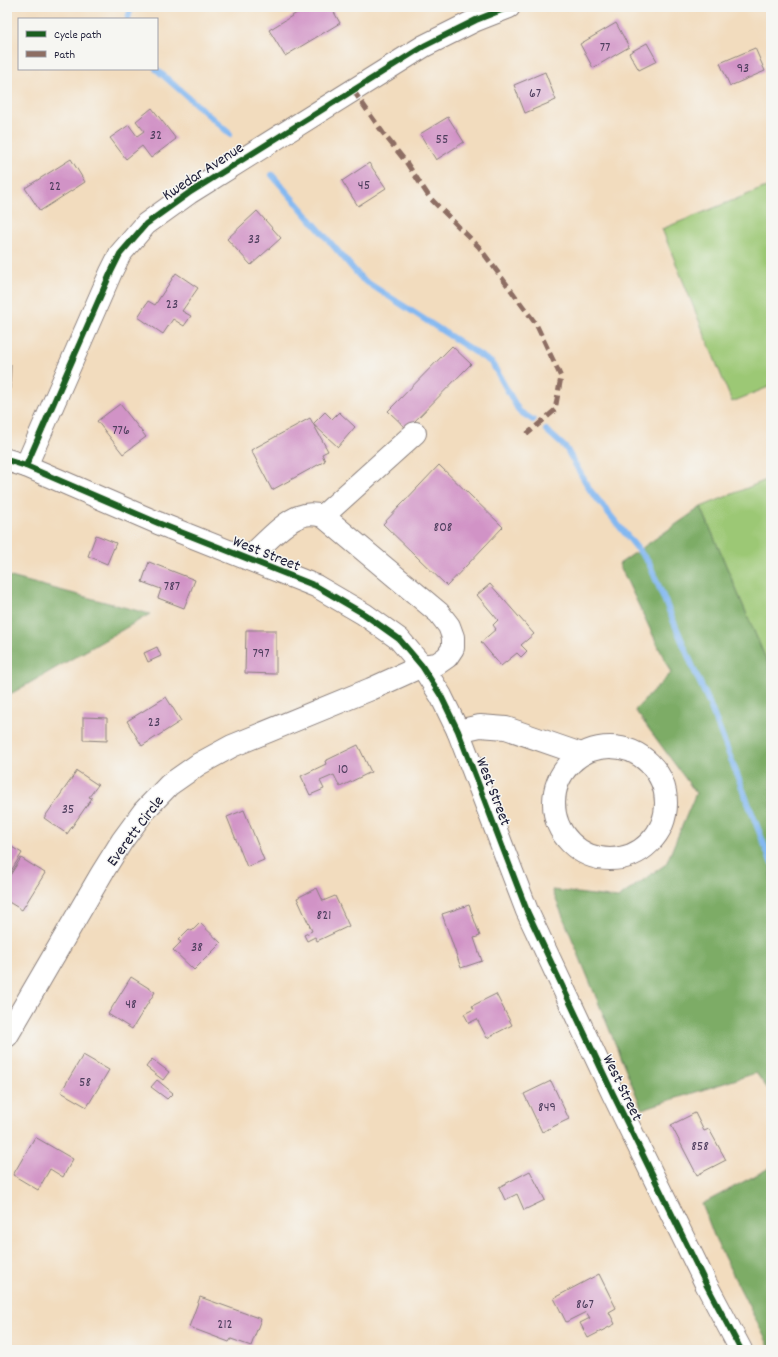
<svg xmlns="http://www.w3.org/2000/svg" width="778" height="1357" viewBox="0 0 778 1357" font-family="Dekko,sans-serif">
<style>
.green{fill:#9cc875;stroke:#5f7558}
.forest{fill:#7dac66;stroke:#506750}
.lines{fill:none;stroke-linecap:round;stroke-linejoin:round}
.stream{stroke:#83b8f1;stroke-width:6}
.building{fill:#d193c6}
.minor-casing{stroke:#8a7f7c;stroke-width:24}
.minor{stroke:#fff;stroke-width:22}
.quiet{stroke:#8d6e63;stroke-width:5;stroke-dasharray:10 5;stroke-linecap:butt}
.cycleway-casing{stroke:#f6f6f2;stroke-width:8}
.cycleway{stroke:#1b5e20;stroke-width:6}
.labels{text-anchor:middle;stroke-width:3;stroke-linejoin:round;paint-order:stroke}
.number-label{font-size:14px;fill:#4e3e5e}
.street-label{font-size:16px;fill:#22223b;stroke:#f6f6f2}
</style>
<rect width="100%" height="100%" fill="#f6f6f2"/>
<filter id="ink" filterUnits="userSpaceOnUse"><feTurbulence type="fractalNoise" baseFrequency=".025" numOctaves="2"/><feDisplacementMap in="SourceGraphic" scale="8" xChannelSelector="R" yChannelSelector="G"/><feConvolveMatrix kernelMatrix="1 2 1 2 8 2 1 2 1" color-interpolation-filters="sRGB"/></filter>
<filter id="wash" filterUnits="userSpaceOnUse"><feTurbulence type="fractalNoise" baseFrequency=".012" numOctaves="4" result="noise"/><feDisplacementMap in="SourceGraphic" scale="16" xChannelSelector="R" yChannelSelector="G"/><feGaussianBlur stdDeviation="0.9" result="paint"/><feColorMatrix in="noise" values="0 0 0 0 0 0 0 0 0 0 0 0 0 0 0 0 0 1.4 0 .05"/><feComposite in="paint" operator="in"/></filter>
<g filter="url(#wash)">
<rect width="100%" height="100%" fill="#f2dcbe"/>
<g class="green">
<polygon points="771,185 771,386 732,402 662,229"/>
<polygon points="771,478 771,671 701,507"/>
</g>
<g class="forest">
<polygon points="701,507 771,671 771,1093 756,1073 642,1109 552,890 618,898 666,864 696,793 635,710 671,673 619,564"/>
<polygon points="7,576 150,614 7,696"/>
<polygon points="771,1167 771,1350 716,1241 702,1204"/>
</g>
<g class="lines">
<g class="stream">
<polyline points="128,19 131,7"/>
<polyline points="156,69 230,134"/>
<polyline points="272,175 362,279 492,363 519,411 533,420"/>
<polyline points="546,430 566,448 590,490 649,563 695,672 708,700 771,862"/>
</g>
</g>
<g id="blocks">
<g class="building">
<polygon points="316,7 331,7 340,23 285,56 269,30 305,8 307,12"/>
<polygon points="616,23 629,47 593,68 580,44"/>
<polygon points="647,43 657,61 639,70 629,53"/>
<polygon points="755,48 765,71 730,86 720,63"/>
<polygon points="545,72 556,100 525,113 514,85"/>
<polygon points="152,108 176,139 151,158 142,146 126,159 110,138 129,125 137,136 144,131 136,121"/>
<polygon points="448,117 464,142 436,160 420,134"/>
<polygon points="71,159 85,182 40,211 25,188"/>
<polygon points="369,163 386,188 358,206 342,181"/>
<polygon points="257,211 281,238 251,265 227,239"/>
<polygon points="176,273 198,288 182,311 191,316 184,326 173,319 163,334 138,317 148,301 155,305"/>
<polygon points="452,346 471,364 407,429 388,411"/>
<polygon points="7,365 11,365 10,391 7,390"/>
<polygon points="120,404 146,437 123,454 97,421"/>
<polygon points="325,412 332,419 339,412 355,427 338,447 313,424"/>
<polygon points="310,418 328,451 322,454 325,461 272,490 251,450"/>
<polygon points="439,465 503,527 447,586 383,524"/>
<polygon points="96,535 116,543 107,564 88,556"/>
<polygon points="149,562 195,580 184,608 158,598 161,589 142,582"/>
<polygon points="490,584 534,634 521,645 527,651 521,657 517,653 501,666 481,642 496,629 493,625 498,620 477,595"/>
<polygon points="246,630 276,630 276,674 245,673"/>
<polygon points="157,647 161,656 148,662 144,653"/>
<polygon points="166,697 181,721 142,746 127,721"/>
<polygon points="83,717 107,718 107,741 83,740"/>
<polygon points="358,745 371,772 340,787 334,775 320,781 324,789 310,795 301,776 326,764 325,761"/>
<polygon points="77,771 98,785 89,797 92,798 67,834 44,818"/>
<polygon points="244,810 264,860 247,867 227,817"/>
<polygon points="10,846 22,853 11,871 7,869 7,852"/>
<polygon points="21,858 45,873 22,910 7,901 7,880"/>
<polygon points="317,888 323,901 335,896 349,926 317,941 315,937 307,941 304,935 312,931 297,898"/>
<polygon points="469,905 480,936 474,938 482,961 461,968 442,914"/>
<polygon points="200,923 221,943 194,970 173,950 181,942 178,940 189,929 192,931"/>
<polygon points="131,977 155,992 132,1029 108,1014"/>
<polygon points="496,994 512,1025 487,1038 477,1019 469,1023 464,1014 474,1009 472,1006"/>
<polygon points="83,1055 109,1070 87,1107 61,1092"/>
<polygon points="152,1059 169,1072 163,1080 146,1067"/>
<polygon points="157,1080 173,1093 167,1099 151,1087"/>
<polygon points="551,1081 569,1119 542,1132 524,1094"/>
<polygon points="695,1113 704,1131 709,1129 726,1160 697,1175 671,1125"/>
<polygon points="35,1137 73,1159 63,1177 50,1169 38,1190 13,1175"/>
<polygon points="530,1171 545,1200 524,1210 517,1194 505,1200 499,1187"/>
<polygon points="599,1274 616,1308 609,1312 615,1324 588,1338 580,1323 590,1318 586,1312 566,1322 554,1298"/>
<polygon points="200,1297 261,1319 251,1346 231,1339 229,1342 189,1327"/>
</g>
</g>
</g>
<g filter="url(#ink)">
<use href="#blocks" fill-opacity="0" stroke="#8a7f7c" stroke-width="1"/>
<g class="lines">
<g class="minor-casing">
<g id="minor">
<polyline points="7,460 26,466 158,523 316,586 364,614 399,639 422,666 441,696 458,731 527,911 613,1094 706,1284 741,1350"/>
<polyline points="26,466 111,272 120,254 146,224 189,193 424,46 476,20 509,7"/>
<polyline points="323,516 415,433"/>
<polyline points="458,731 480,726 506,728 581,754"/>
<circle cx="610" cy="803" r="56"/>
<path d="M7 1036 102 873 122 841 144 811 169 785 199 764 232 746 371 689 422 666 437 664 447 657 453 648V637L449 626 439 613 323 516C315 514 308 513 301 516 284 521 262 546 249 558"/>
</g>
</g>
<use href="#minor" class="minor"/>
<polyline class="quiet" points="353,90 383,133 406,162 430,198 479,247 536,324 561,377 555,410 527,434"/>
<g class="cycleway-casing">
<g id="cycleway">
<polyline points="7,460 26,466 158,523 316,586 364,614 399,639 422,666 441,696 458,731 527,911 613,1094 706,1284 741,1350"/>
<polyline points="26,466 111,272 120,254 146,224 189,193 424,46 476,20 509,7"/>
</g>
</g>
<use href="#cycleway" class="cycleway"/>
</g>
</g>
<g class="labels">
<g class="number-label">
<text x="605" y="51">77</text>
<text x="743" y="72">93</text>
<text x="535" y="97">67</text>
<text x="156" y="139">32</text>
<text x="442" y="143">55</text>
<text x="364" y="189">45</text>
<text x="55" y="190">22</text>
<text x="254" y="243">33</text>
<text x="172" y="308">23</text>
<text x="121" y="434">776</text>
<text x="443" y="531">808</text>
<text x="172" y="590">787</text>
<text x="261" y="657">797</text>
<text x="154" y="726">23</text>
<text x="343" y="773">10</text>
<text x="68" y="813">35</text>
<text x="324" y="919">821</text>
<text x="197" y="951">38</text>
<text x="131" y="1008">48</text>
<text x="85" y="1086">58</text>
<text x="547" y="1111">849</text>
<text x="700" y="1150">858</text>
<text x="585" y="1308">867</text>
<text x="225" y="1328">212</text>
</g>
<g class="street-label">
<text transform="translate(202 170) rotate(-33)" y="6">Kwedar Avenue</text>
<text transform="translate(267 552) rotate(22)" y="6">West Street</text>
<text transform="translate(495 791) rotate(69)" y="6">West Street</text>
<text transform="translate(134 830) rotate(-53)" y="6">Everett Circle</text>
<text transform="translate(624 1087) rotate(64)" y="6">West Street</text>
</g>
</g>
<rect width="778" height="1357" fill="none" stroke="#f6f6f2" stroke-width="24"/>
<rect x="18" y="18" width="140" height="52" fill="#f6f6f2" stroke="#a1a1a9"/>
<rect x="26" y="31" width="20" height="6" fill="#1b5e20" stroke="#a1a1a9"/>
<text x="54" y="38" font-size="12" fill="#22223b">Cycle path</text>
<rect x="26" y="51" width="20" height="6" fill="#8d6e63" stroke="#a1a1a9"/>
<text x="54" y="58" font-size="12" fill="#22223b">Path</text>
</svg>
